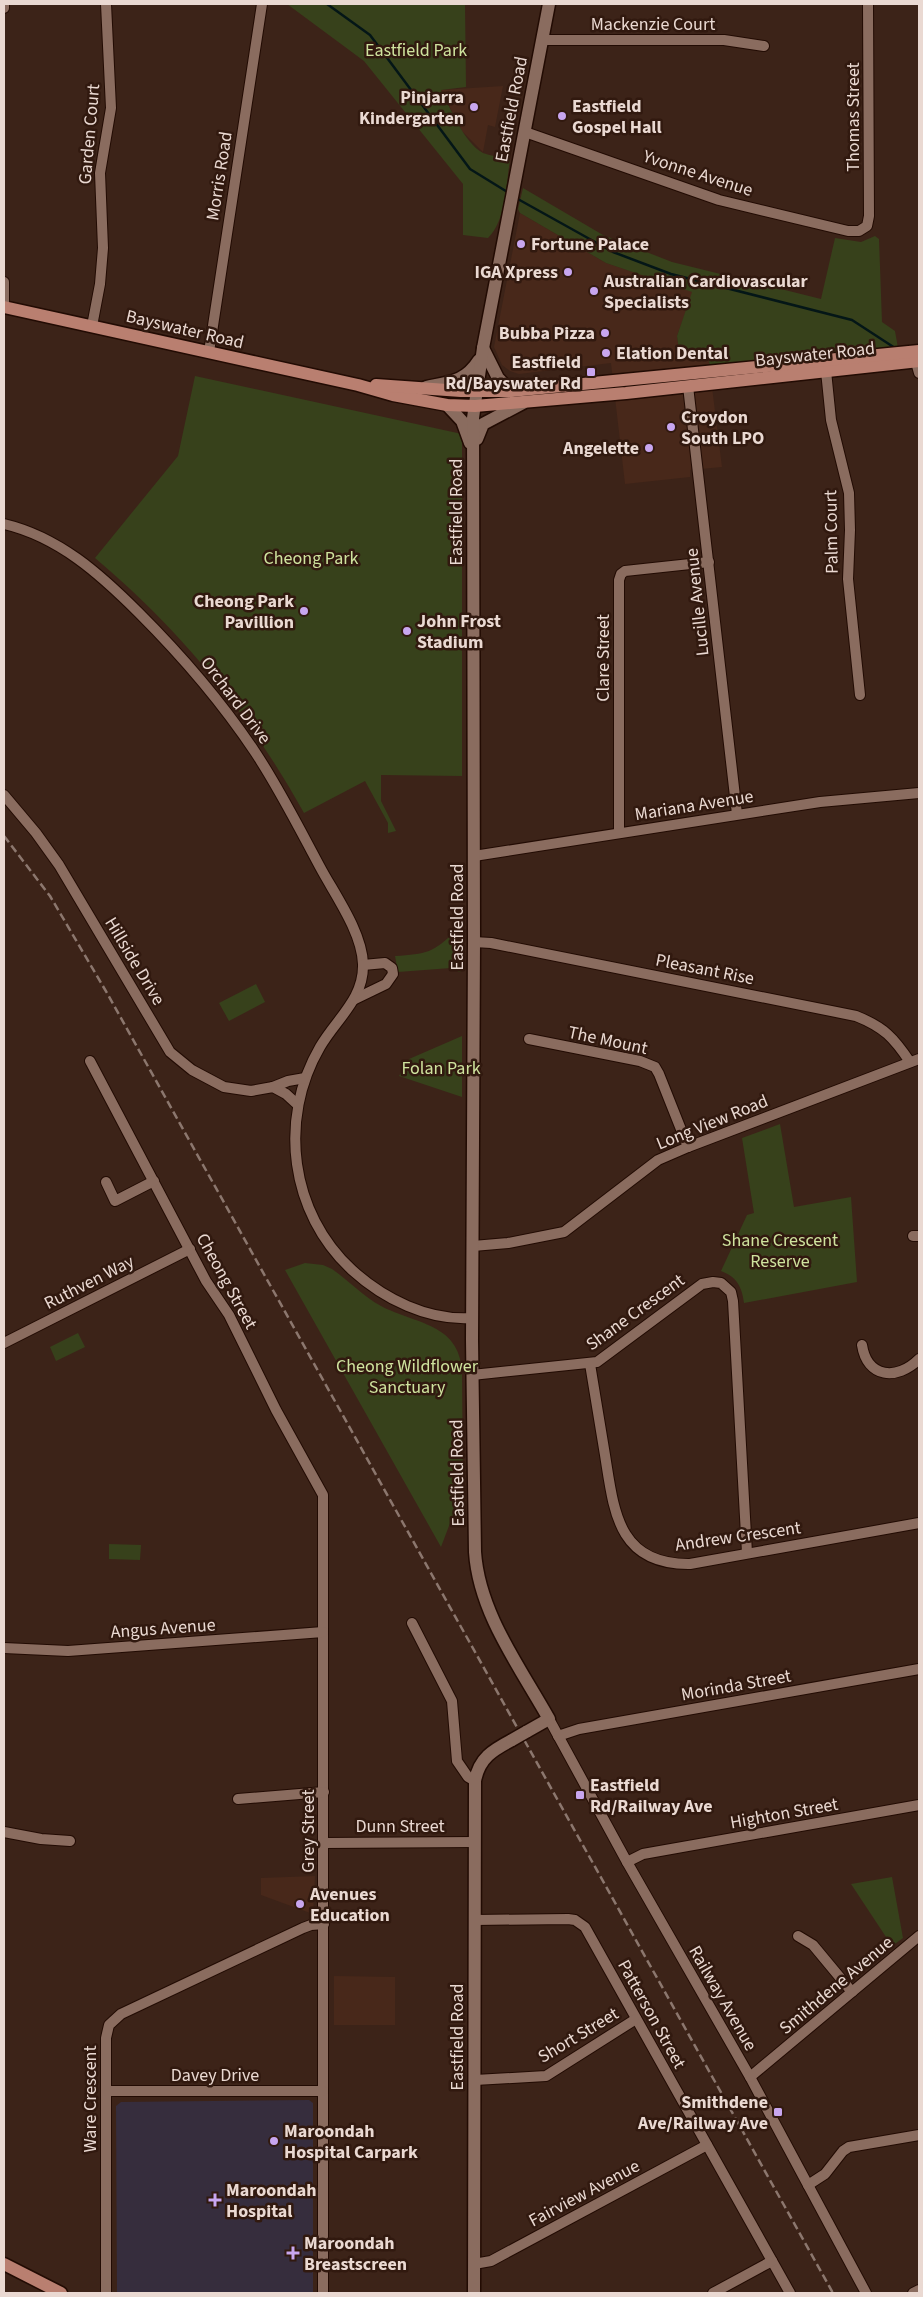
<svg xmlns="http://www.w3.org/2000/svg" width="923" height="2297" viewBox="0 0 923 2297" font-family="'Source Sans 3',sans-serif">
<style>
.built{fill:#48281a}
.medical{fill:#362d3d}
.green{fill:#37411b}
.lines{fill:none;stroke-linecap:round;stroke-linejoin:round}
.stream{stroke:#041617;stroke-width:2.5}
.street-casing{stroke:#220b03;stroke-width:12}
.secondary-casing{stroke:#220b03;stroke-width:15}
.primary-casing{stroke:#220b03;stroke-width:15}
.street{stroke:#8a6c5f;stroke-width:10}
.secondary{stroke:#8a6c5f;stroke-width:12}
.primary{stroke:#b97f70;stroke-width:12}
.rail{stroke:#8c776e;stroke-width:2.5;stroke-dasharray:8 4;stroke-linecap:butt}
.secondary-bridge-casing{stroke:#220b03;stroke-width:15;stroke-linecap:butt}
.secondary-bridge{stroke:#8a6c5f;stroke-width:12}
.poi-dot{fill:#c8a6ef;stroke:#31190f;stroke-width:2}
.labels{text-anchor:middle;stroke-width:5;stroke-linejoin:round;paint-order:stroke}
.street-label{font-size:18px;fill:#ead9d2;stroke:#31190f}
.park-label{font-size:18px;fill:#cfe39e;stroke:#31190f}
.poi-label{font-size:18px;font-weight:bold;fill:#ead9d2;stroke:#31190f;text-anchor:start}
</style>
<rect width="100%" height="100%" fill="#3c2318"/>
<g class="built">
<polygon points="503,86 495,127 488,125 483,152 462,131 441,90"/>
<polygon points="520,213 606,263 693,292 677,336 680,358 708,355 722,467 690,470 690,477 625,484 611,363 519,374 510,371 502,365 494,347"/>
<polygon points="315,1876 313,1914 261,1895 261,1878"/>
<polygon points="334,1976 395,1977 395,2025 334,2025"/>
</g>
<polygon class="medical" points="309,2100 313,2103 313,2293 117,2293 116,2106 121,2102"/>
<g class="green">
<path d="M287 4H465L466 87 441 90C451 109 464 143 483 153 491 156 502 157 510 160 506 184 506 221 488 238L463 235V184L364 61Z"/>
<polygon points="523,188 603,235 672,262 821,299 835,238 861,242 875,236 879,239 882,322 895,331 898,348 710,367 708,355 680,358 677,336 692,292 606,263 520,213 518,209"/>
<path d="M195 376 462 434V776L381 775V801L396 831 388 833V823L365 781 304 813C248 713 183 632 95 558L178 456Z"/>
<path d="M456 930 462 936V971L459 972 451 968 398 972 395 956C426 954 434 953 456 930Z"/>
<polygon points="256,984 265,1002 229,1021 219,1003"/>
<polygon points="462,1036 462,1097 399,1076 409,1059"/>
<path d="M780 1124 794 1207 851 1197 857 1282 744 1303C742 1287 737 1277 721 1271L747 1215 754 1213 742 1138Z"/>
<path d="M305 1263 323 1265 332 1269C349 1281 363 1296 381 1306 415 1324 459 1323 462 1371L463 1489 441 1547 285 1270Z"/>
<polygon points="78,1333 85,1347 56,1361 50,1347"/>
<polygon points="109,1544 141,1545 140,1560 109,1559"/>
<polygon points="892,1877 903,1938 892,1946 851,1884"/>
</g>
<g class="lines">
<g class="stream">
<polyline points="327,4 370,35 470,169 509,193"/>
<polyline points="516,198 613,252 671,274 852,320 895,348"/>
</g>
<g class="street-casing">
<g id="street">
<polyline points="4,8 4,4"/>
<polyline points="542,40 724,40 764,46"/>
<polyline points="525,132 719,200 848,231 859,231 867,226 869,216 868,4"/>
<polyline points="4,282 4,307"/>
<polyline points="92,326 100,284 103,248 100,173 111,108 106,4"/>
<polyline points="209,352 262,4"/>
<polyline points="916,362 919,373"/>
<polyline points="826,371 831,420 849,493 850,530 848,579 860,695"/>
<polyline points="688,386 737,814"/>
<path d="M4 524C59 537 100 574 139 613 182 656 221 701 255 752 279 788 299 828 320 867 335 895 362 932 363 964 364 999 337 1018 320 1047 278 1119 290 1213 352 1270 384 1299 428 1321 472 1318"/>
<polyline points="4,795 36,833 59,865 170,1052 192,1070 224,1087 251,1091 273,1087 286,1094 298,1105"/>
<polyline points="619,833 619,580 621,574 625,571 709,562"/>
<polyline points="474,856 820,802 919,793"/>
<path d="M474 942 491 943 856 1016C884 1027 894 1038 910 1062"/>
<polyline points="355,999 386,984 393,974 392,968 385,963 363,965"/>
<polyline points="529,1039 640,1061 655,1067 659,1074 688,1147"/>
<polyline points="90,1061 206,1281 229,1315 276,1410 323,1495 323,2293"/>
<polyline points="273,1087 288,1081 305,1078"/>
<polyline points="106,1182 115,1201 154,1181"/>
<polyline points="913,1236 919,1236"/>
<polyline points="473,1246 508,1243 564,1232 658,1160 688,1147 919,1059"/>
<polyline points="4,1343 190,1249"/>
<path d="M862 1345C867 1378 897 1381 919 1359"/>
<path d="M590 1364C595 1395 600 1425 605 1455 614 1512 618 1565 690 1564L919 1523"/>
<polyline points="472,1375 597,1362 702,1284 713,1282 721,1283 731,1292 733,1301 747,1553"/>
<polyline points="412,1623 452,1701 457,1761 468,1777 475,1781"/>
<polyline points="4,1648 68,1651 323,1632"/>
<polyline points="549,1719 627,1862 750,2077 866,2293"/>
<polyline points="558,1736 579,1729 919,1669"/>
<polyline points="238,1799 324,1792"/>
<polyline points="4,1832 41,1839 70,1841"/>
<polyline points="324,1843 475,1842"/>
<polyline points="627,1862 643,1854 919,1805"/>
<polyline points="475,1920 568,1919 575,1920 585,1927 790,2293"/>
<polyline points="798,1936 813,1945 852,1992"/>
<polyline points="750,2077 919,1936"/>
<polyline points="475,2080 546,2076 636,2019"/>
<polyline points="106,2091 323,2091"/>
<polyline points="808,2185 825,2174 843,2151 849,2147 919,2135"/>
<polyline points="474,2264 491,2261 707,2145"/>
<polyline points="106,2293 106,2038 109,2025 121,2014 303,1928 311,1925 324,1924"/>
<polyline points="713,2293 772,2261"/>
<polyline points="913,2293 919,2290"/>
</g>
</g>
<g class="secondary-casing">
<g id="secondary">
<polyline points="483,348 498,378 511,391"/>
<path d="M426 387C450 382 465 382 479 360"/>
<polyline points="447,405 462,421 470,443"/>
<polyline points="477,439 483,424 523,403"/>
<path d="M526 1732 549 1719C520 1667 479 1613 475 1552L472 1340 474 942 473 418 483 348 549 4"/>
<path d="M474 2293 475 1781C479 1758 493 1750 512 1740"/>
</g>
</g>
<g class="primary-casing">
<g id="primary">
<polyline points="4,307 358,385 393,395 447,405 475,406 626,393 919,361"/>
<polyline points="376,385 461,391 511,391 919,351"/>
<polyline points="4,2264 61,2293"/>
</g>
</g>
<use href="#street" class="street"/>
<use href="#secondary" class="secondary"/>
<use href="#primary" class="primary"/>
<polyline class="rail" points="4,836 50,896 107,993 833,2293"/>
<g class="secondary-bridge-casing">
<polyline id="secondary-bridge" points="512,1740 526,1732"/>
</g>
<use href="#secondary-bridge" class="secondary-bridge"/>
</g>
<g class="poi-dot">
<circle cx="474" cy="107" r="5"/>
<circle cx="562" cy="116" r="5"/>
<circle cx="521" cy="244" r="5"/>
<circle cx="568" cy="272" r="5"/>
<circle cx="594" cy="291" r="5"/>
<circle cx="605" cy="333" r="5"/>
<circle cx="606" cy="353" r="5"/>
<rect x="586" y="367" width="10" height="10" rx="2.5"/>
<circle cx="671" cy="427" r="5"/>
<circle cx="649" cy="448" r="5"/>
<circle cx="304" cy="611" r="5"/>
<circle cx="407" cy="631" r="5"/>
<rect x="575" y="1790" width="10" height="10" rx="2.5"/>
<circle cx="300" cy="1904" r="5"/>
<rect x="773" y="2107" width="10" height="10" rx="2.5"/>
<circle cx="274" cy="2141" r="5"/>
<path d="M212.5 2192.5h5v5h5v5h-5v5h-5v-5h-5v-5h5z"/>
<path d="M290.5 2245.5h5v5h5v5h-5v5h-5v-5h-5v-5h5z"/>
</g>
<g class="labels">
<g class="street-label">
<text x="653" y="30">Mackenzie Court</text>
<text transform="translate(511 109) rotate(-79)" y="6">Eastfield Road</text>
<text transform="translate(853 117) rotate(-90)" y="6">Thomas Street</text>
<text transform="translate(89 134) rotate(-85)" y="6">Garden Court</text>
<text transform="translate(698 173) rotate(18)" y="6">Yvonne Avenue</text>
<text transform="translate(219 176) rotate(-81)" y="6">Morris Road</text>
<text transform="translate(185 329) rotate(13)" y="6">Bayswater Road</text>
<text transform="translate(815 354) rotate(-6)" y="6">Bayswater Road</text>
<text transform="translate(456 512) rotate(-90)" y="6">Eastfield Road</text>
<text transform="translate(831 532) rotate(-91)" y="6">Palm Court</text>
<text transform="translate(697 602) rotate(-96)" y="6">Lucille Avenue</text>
<text transform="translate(603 658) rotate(-90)" y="6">Clare Street</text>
<text transform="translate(236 700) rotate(53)" y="6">Orchard Drive</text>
<text transform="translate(694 805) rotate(-9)" y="6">Mariana Avenue</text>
<text transform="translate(457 917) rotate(-90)" y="6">Eastfield Road</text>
<text transform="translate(135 961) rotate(59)" y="6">Hillside Drive</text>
<text transform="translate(705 969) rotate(11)" y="6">Pleasant Rise</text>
<text transform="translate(608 1040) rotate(12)" y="6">The Mount</text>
<text transform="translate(712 1122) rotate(-22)" y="6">Long View Road</text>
<text transform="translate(227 1281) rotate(61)" y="6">Cheong Street</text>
<text transform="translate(89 1282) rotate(-27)" y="6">Ruthven Way</text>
<text transform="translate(635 1312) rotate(-36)" y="6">Shane Crescent</text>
<text transform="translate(457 1473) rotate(-91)" y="6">Eastfield Road</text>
<text transform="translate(738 1536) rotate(-8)" y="6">Andrew Crescent</text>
<text transform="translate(163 1628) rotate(-4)" y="6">Angus Avenue</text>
<text transform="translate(736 1685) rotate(-10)" y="6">Morinda Street</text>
<text transform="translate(784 1813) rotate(-10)" y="6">Highton Street</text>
<text x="400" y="1832">Dunn Street</text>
<text transform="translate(308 1831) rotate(-90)" y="6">Grey Street</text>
<text transform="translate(836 1985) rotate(-40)" y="6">Smithdene Avenue</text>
<text transform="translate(723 1998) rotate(60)" y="6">Railway Avenue</text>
<text transform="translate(652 2014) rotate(61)" y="6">Patterson Street</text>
<text transform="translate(578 2035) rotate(-31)" y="6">Short Street</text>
<text transform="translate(457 2037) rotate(-90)" y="6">Eastfield Road</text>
<text x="215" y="2081">Davey Drive</text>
<text transform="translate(90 2099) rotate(-90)" y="6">Ware Crescent</text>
<text transform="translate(584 2193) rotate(-28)" y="6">Fairview Avenue</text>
</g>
<g class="park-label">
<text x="416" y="56">Eastfield Park</text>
<text x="311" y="564">Cheong Park</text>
<text x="441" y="1074">Folan Park</text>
<text x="780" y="1246">Shane Crescent<tspan x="780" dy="21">Reserve</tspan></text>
<text x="407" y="1372">Cheong Wildflower<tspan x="407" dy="21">Sanctuary</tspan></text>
</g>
<g class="poi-label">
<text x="464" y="103" text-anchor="end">Pinjarra<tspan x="464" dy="21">Kindergarten</tspan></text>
<text x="572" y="112">Eastfield<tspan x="572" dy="21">Gospel Hall</tspan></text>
<text x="531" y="250">Fortune Palace</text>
<text x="558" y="278" text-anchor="end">IGA Xpress</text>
<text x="604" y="287">Australian Cardiovascular<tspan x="604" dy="21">Specialists</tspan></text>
<text x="595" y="339" text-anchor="end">Bubba Pizza</text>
<text x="616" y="359">Elation Dental</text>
<text x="581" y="368" text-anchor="end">Eastfield<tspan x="581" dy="21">Rd/Bayswater Rd</tspan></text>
<text x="681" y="423">Croydon<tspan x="681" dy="21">South LPO</tspan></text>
<text x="639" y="454" text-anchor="end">Angelette</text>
<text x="294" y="607" text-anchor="end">Cheong Park<tspan x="294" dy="21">Pavillion</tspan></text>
<text x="417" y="627">John Frost<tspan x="417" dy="21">Stadium</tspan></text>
<text x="590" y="1791">Eastfield<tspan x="590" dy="21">Rd/Railway Ave</tspan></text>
<text x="310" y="1900">Avenues<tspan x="310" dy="21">Education</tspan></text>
<text x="768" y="2108" text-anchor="end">Smithdene<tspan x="768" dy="21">Ave/Railway Ave</tspan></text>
<text x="284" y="2137">Maroondah<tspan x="284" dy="21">Hospital Carpark</tspan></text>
<text x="226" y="2196">Maroondah<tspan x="226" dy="21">Hospital</tspan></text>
<text x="304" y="2249">Maroondah<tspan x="304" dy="21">Breastscreen</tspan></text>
</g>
</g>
<rect width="923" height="2297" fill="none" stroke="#ead9d2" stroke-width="10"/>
</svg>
